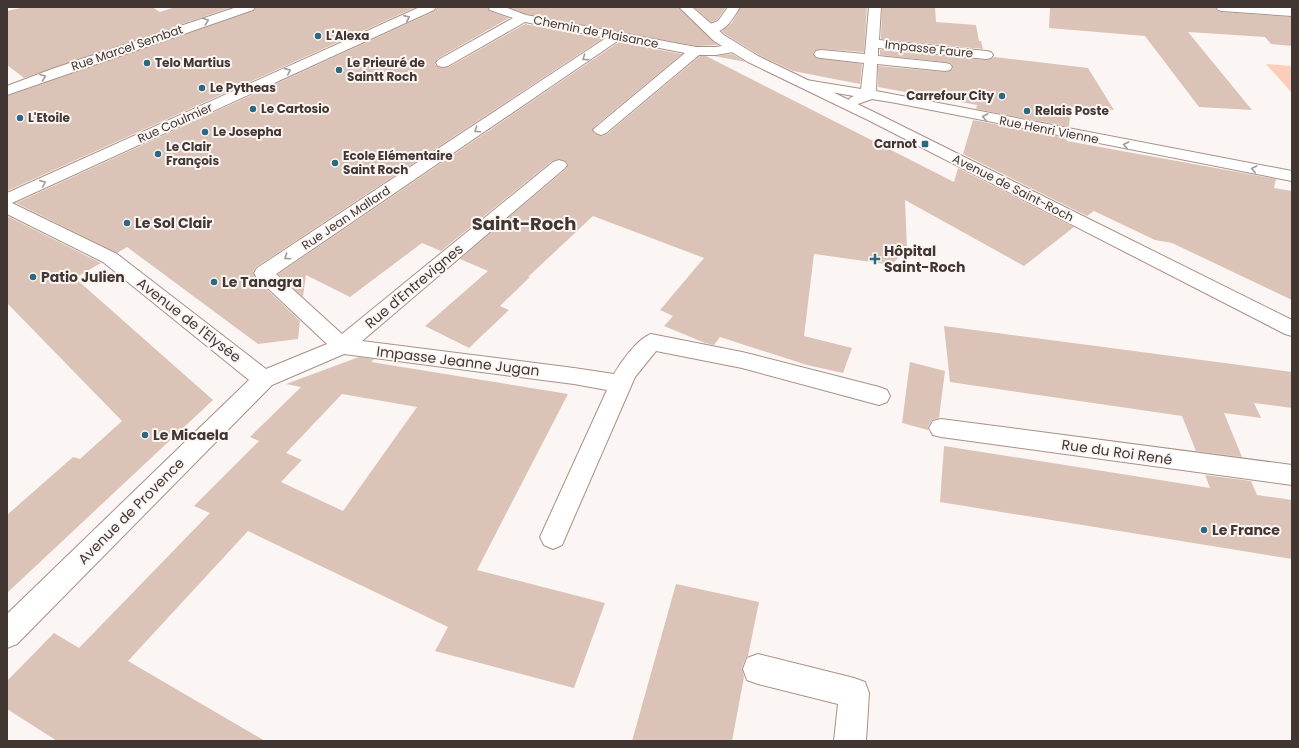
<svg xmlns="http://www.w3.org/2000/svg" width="1299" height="748" viewBox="0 0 1299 748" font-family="Poppins,sans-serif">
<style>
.green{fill:#fcceb9}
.building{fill:#dcc3b7;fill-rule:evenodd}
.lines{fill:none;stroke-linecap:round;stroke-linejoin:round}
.minor-casing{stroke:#a99085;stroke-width:2}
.major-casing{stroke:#a99085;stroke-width:2}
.minor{fill:#fff;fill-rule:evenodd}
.major{fill:#fff;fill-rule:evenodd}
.oneway{stroke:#a09a98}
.poi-dot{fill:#2c6980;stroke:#fbf6f3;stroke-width:1.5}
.labels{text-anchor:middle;stroke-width:4;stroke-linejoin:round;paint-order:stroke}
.far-street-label{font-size:12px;fill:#413632;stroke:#fbf6f3}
.far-poi-label{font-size:12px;font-weight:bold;fill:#413632;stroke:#fbf6f3;text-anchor:start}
.poi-label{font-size:14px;font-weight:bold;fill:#413632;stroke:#fbf6f3;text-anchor:start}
.street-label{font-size:14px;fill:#413632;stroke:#fbf6f3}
.district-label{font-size:18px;font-weight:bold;fill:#413632;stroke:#fbf6f3}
</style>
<rect width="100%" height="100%" fill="#fbf6f3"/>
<polygon class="green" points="1266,64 1292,66 1292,93"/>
<g class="building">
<polygon points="25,7 152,7 160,12 175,7 232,7 24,78 7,65 7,11"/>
<polygon points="256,7 416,7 7,191 7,96 253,11"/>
<polygon points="437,7 487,7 490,11 509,18 437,59 435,64 438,67 443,68 449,67 525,24 602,39 256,267 253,272 256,279 300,321 298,339 258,344 127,247 117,253 16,203 435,11"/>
<polygon points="509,7 678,7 718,45 696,46 526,14"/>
<polygon points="694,7 726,7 717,20 711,22"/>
<polygon points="741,7 867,7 864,52 821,49 816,50 813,53 816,58 862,64 860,84 793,71 759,55 725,34 722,31 732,23"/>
<polygon points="882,7 935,7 936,22 976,25 979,41 981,41 983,49 881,39"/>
<polygon points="1050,7 1215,7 1217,11 1222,12 1292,17 1292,46 1271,44 1265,37 1188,32 1252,110 1199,107 1145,36 1049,28"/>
<polygon points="619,42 682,54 595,126 592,130 595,134 602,136 607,134 700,56 706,56 954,182 958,168 1074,227 1024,266 905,200 907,250 894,262 886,264 814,254 804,336 852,348 843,373 807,365 720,337 714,345 705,343 664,326 673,316 660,310 704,258 593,216 528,277 530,277 500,306 509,310 469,348 425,326 488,271 460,259 566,169 568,164 565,161 559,159 552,161 441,251 422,243 350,297 306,275 303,297 278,274"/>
<polygon points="880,50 986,60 991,59 994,57 1088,68 1114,110 1071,107 1069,127 976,109 977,105 878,87 878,66 945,72 950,71 953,68 951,63 945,62 880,55"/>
<polygon points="732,54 746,62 714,56 716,56"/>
<polygon points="973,120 1067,138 1067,141 1276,179 1274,188 1292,191 1292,300 1172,243 1155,240 1094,211 1087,216 963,154"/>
<polygon points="7,216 101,263 75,278 213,400 7,593 7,515 73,457 80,459 122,421 7,303"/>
<polygon points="944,326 1292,372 1292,408 1254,403 1261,418 1224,413 1242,457 1196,451 1182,416 950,382"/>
<path d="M359 357 374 359 371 362 568 394 477 570 605 603 574 688 435 651 448 627 248 531 128 661 265 741H57L7 709V681L54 633 79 648 210 513 194 506 259 441 250 437 301 387 286 384ZM342 394 417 407 343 511 281 482 302 460 286 453Z"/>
<polygon points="910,362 945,371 939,418 932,420 928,427 928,430 902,423"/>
<polygon points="944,446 1210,488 1205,475 1251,481 1257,495 1292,500 1292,559 940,502"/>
<polygon points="676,584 759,602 748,656 746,657 742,668 744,677 732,741 632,741"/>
</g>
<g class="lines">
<g class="minor-casing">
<g id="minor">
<polygon points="237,7 255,7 253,10 7,95 7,86 52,69"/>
<path d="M420 7H436L434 10 12 203 117 254 266 369 327 344 257 278 254 273 257 268 606 38 525 22 448 66 443 67 438 66 436 63 438 60 513 18 490 10 488 7H505L526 15 696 47H716L734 44 739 45 741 48 739 51 716 55H699L606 133 601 135 596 133 593 130 596 127 685 53 619 40 276 274 342 334 553 162 559 160 565 162 567 165 565 168 362 341 574 368 614 374C621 362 638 338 651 334L742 352 879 387 887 390 890 396 887 402 879 405 742 368 656 351 635 377 562 545 553 549 544 545 540 537 607 390 574 384 344 354 272 385 17 644 7 648V614L249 380 103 262 7 214V193Z"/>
<path d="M728 7H740C732 20 724 36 705 32L704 29 705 26 718 21Z"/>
<polygon points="869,7 881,7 879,40 986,51 991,52 993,55 991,58 986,59 878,48 878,56 945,63 950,64 952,67 950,70 945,71 877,64 876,91 1292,171 1292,181 896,103 872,99 855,105 850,104 848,101 850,98 854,96 801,87 799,84 801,81 806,80 861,89 864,63 821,58 816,57 814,54 816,51 821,50 865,54"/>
<polygon points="1216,7 1292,8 1292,16 1222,11 1218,10"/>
<polygon points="941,419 1292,465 1292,485 941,437 933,435 929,428 933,421"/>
<polygon points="758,654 854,678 865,682 869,693 866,741 834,741 838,704 758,684 747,680 743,669 747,658"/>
</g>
</g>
<g class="major-casing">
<polygon id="major" points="679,7 692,7 724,35 758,56 880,115 1292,320 1292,336 1285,334 870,121 748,62 714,41"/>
</g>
<use href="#minor" class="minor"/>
<use href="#major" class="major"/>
</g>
<defs><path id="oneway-chevron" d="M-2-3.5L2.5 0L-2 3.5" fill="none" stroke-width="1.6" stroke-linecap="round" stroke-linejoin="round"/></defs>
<g class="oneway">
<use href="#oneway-chevron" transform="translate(407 18) rotate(-24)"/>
<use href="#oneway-chevron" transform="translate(206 21) rotate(-19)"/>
<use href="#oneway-chevron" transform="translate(585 58) rotate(146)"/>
<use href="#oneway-chevron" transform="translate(288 71) rotate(-24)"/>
<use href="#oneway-chevron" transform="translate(43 77) rotate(-21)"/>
<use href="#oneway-chevron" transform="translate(985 117) rotate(-169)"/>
<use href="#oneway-chevron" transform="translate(477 130) rotate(146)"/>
<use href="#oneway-chevron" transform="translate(1126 145) rotate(-169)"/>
<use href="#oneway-chevron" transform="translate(1254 169) rotate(-169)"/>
<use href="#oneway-chevron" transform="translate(43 183) rotate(-24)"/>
<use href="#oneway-chevron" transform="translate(287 257) rotate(146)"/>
</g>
<g class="poi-dot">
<circle cx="318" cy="36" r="4"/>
<circle cx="147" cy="63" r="4"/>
<circle cx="339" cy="70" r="4"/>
<circle cx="202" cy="88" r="4"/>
<circle cx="1002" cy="96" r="4"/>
<circle cx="253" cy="109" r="4"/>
<circle cx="1027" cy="111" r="4"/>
<circle cx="20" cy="118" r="4"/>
<circle cx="205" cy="132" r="4"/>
<rect x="921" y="140" width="8" height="8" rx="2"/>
<circle cx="158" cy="154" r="4"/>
<circle cx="335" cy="163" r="4"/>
<circle cx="127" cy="223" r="4"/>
<path d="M873 253h4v4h4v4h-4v4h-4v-4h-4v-4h4z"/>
<circle cx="33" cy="277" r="4"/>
<circle cx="214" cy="282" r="4"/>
<circle cx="145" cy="435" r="4"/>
<circle cx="1204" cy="530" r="4"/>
</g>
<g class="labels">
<g class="far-street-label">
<text transform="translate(596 32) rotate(11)" y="4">Chemin de Plaisance</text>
<text transform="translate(127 48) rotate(-19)" y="4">Rue Marcel Sembat</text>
<text transform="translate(929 49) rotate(6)" y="4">Impasse Faure</text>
<text transform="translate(175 123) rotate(-24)" y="4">Rue Coulmier</text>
<text transform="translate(1049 130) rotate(11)" y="4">Rue Henri Vienne</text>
<text transform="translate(1013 188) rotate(27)" y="4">Avenue de Saint-Roch</text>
<text transform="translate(346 218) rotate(-34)" y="4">Rue Jean Mallard</text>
</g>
<g class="far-poi-label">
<text x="326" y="40">L'Alexa</text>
<text x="155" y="67">Telo Martius</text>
<text x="347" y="67">Le Prieuré de<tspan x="347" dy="14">Saintt Roch</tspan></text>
<text x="210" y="92">Le Pytheas</text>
<text x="994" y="100" text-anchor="end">Carrefour City</text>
<text x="261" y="113">Le Cartosio</text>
<text x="1035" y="115">Relais Poste</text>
<text x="28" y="122">L'Etoile</text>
<text x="213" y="136">Le Josepha</text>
<text x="917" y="148" text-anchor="end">Carnot</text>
<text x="166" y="151">Le Clair<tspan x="166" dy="14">François</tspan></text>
<text x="343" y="160">Ecole Elémentaire<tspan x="343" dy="14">Saint Roch</tspan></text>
</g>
<g class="poi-label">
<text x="135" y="228">Le Sol Clair</text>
<text x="884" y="256">Hôpital<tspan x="884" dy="16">Saint-Roch</tspan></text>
<text x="41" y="282">Patio Julien</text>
<text x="222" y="287">Le Tanagra</text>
<text x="153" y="440">Le Micaela</text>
<text x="1212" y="535">Le France</text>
</g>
<g class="street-label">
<text transform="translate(414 286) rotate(-40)" y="5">Rue d'Entrevignes</text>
<text transform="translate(189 320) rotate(38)" y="5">Avenue de l'Elysée</text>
<text transform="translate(458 361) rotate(7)" y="5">Impasse Jeanne Jugan</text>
<text transform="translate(1117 452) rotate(8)" y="5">Rue du Roi René</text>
<text transform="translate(131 511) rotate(-45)" y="5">Avenue de Provence</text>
</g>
<g class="district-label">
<text x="524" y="230">Saint-Roch</text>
</g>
</g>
<rect width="1299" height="748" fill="none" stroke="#413632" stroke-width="16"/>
</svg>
